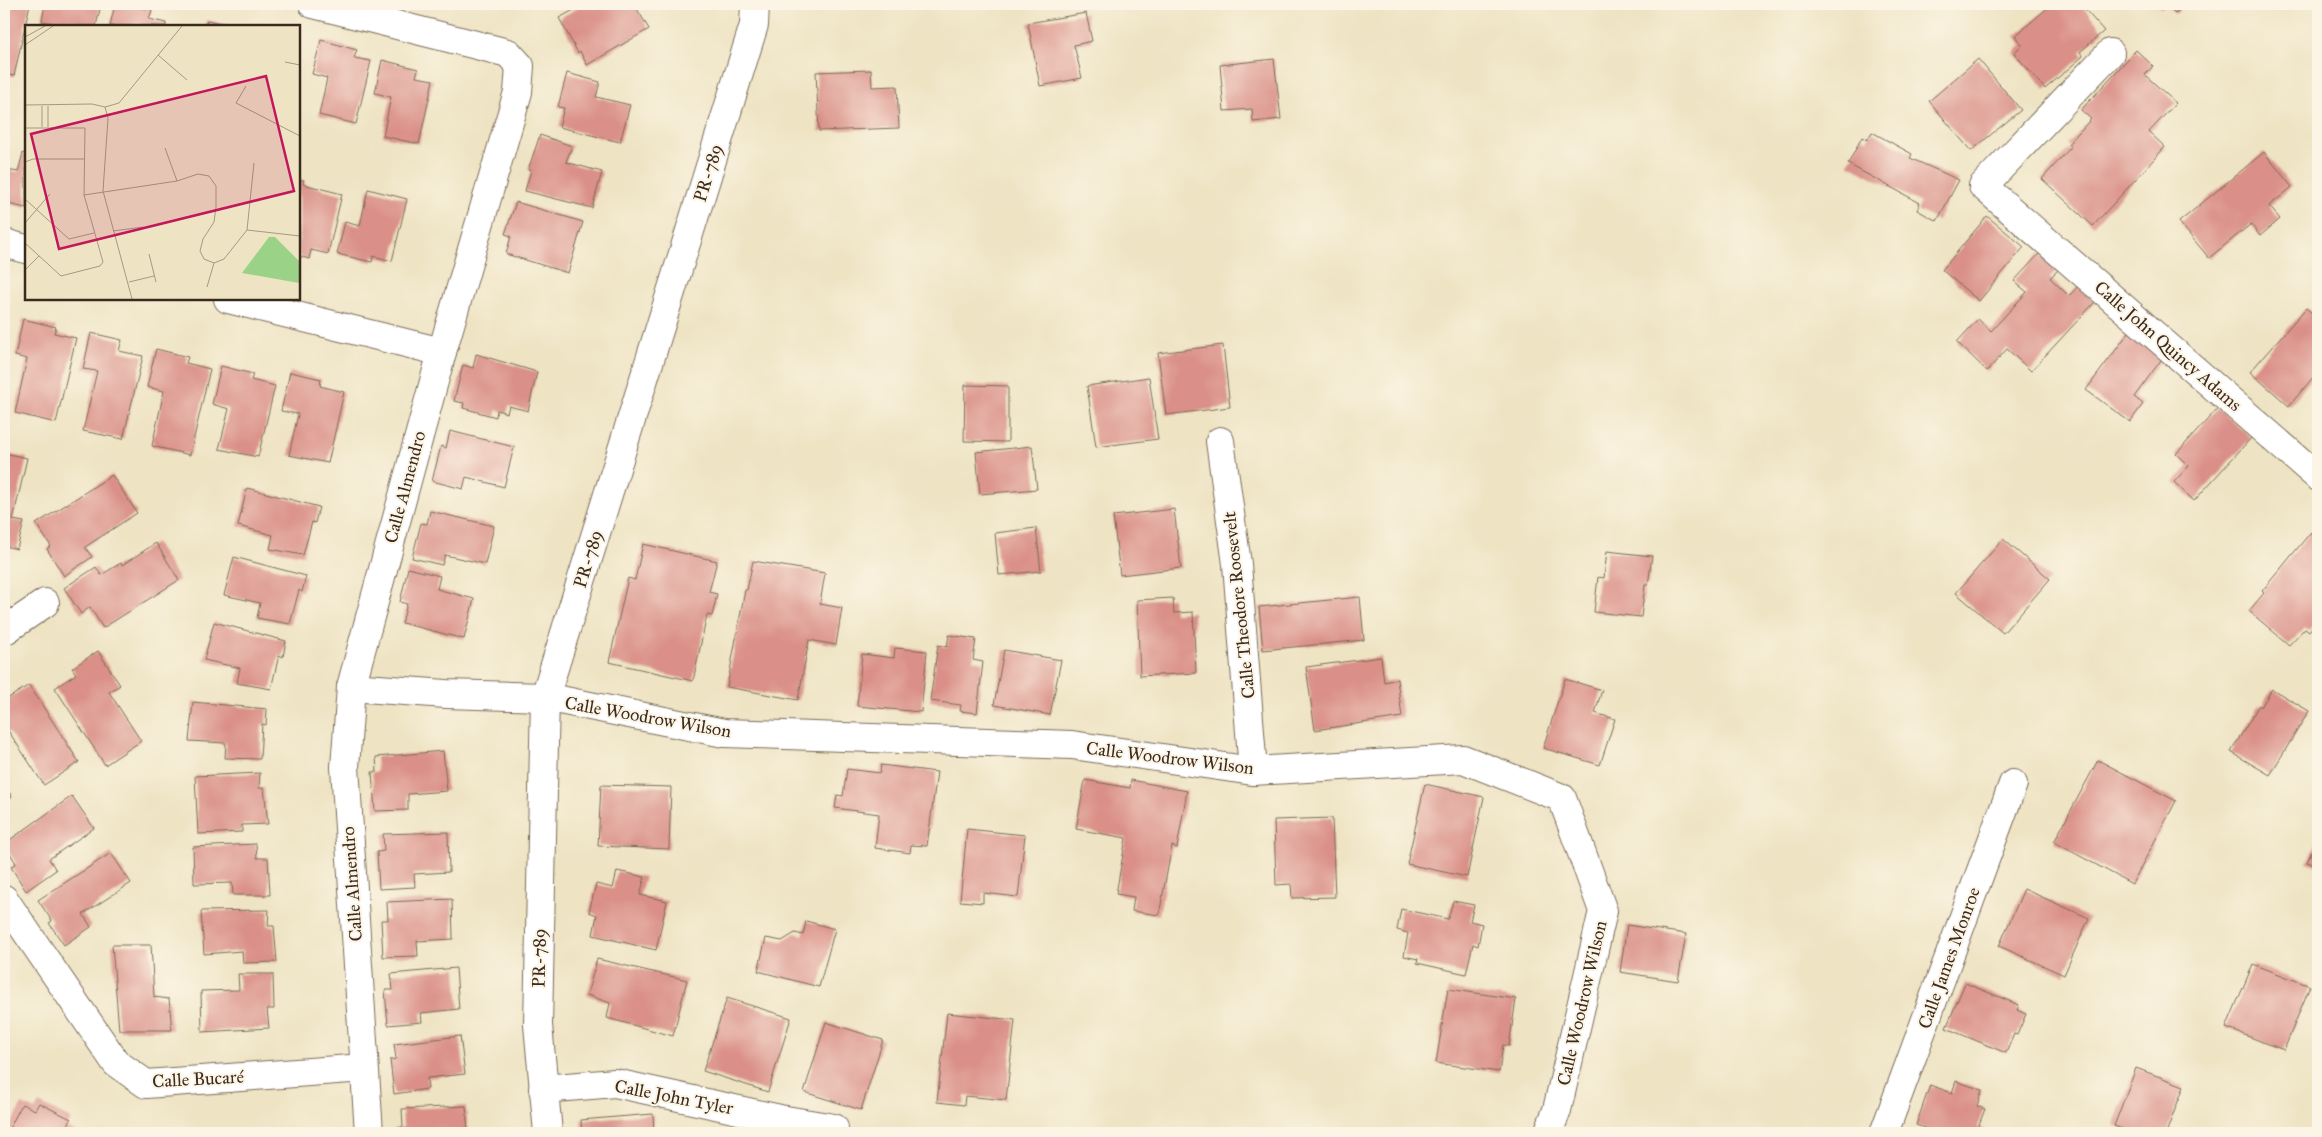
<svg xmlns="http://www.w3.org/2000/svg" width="2322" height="1137" viewBox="0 0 2322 1137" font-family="'IM FELL Great Primer',serif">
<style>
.building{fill:#da9088}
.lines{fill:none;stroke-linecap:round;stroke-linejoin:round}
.street-casing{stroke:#7a6b58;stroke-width:30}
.secondary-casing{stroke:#7a6b58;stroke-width:30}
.street{stroke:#fff;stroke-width:28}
.secondary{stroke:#fff;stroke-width:28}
.labels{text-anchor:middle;stroke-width:4;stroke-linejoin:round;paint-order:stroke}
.street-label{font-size:18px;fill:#3b2a1e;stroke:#fcf5e5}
.inset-road{fill:none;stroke:#a69981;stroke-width:1}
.view{fill:#c2185b;fill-opacity:0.15;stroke:#c2185b;stroke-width:2.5}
.inset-edge{fill:none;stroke:#3b2a1e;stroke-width:2.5}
</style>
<rect width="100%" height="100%" fill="#fcf5e5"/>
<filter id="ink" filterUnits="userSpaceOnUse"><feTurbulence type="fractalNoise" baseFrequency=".02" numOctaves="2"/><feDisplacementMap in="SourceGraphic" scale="10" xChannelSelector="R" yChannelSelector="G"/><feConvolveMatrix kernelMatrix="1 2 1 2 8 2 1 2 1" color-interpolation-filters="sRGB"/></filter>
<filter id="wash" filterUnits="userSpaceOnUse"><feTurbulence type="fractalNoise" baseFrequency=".0096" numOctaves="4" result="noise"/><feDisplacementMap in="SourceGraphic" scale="20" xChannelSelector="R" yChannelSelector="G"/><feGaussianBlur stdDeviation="1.12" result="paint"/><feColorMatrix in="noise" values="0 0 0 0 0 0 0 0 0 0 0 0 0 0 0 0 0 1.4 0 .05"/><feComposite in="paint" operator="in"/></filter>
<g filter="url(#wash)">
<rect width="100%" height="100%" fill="#eee3c3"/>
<g id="blocks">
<g class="building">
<polygon points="4,4 30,4 14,76 4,74"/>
<polygon points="45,4 81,4 100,9 96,26 52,26 53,23 42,21"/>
<polygon points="115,4 127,4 152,10 149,19 166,23 166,26 110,26"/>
<polygon points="585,4 591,4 593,8 601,4 634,4 649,29 587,65 580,51 578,53 559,18"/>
<polygon points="2052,4 2080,4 2104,31 2080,52 2083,56 2045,89 2014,53 2022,45 2015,36"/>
<polygon points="2156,4 2186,4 2175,14 2165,4 2161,8"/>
<polygon points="1086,13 1092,41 1074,45 1082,78 1040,86 1028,23"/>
<polygon points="207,20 229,25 229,26 205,26"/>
<polygon points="321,40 357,50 354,58 371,61 356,124 319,115 327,78 312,74"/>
<polygon points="2136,50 2153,66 2145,75 2176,103 2149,132 2165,147 2093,226 2042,179 2071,147 2068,144 2091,119 2081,110"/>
<polygon points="1274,59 1281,119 1253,122 1252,109 1224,111 1220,65"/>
<polygon points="1978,59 2021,110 1971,151 1929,101"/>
<polygon points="382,60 418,69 416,77 433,80 419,144 383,136 391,97 375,93"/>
<polygon points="871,70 872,87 897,86 899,128 819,131 816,72"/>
<polygon points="567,73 600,82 596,97 630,105 620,142 559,127 564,108 558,107"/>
<polygon points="1872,132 1912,154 1910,158 1959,180 1937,221 1917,210 1920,203 1848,164 1862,137 1867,140"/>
<polygon points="540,135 572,146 566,162 602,172 592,208 525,191 531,170 528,170"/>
<polygon points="2264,152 2292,187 2269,206 2280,219 2260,236 2251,224 2209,258 2179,222"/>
<polygon points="23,153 26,154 26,208 4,203 4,182 7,170 18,172"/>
<polygon points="299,180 304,180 303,184 342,194 328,254 311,250 309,259 299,256"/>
<polygon points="368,189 407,199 392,261 373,256 372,262 337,254 345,222 360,226"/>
<polygon points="516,202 583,222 568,273 506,254 511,236 505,234"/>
<polygon points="1987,216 2024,247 1979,301 1942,270"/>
<polygon points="2040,253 2058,270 2050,278 2069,296 2078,286 2095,302 2031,371 2007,349 1987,371 1957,342 1978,319 1991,331 2027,292 2014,281"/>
<polygon points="2306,308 2318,318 2318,377 2315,375 2289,406 2250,372"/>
<polygon points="23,319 56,327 54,333 76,338 56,423 15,413 27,359 15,356"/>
<polygon points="2129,332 2164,356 2134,397 2143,404 2130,422 2086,390"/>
<polygon points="91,333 122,340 119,351 143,356 123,439 83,431 97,371 83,369"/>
<polygon points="1223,345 1230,407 1166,415 1158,353"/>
<polygon points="156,349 188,357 186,363 210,369 190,455 152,446 164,391 147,387"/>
<polygon points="476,354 537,372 528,411 509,406 507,413 497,410 496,417 463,408 464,403 454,401 463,365 473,368"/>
<polygon points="221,366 253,374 251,380 275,386 258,457 219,449 229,409 212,404"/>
<polygon points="290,372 321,379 320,386 344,392 328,463 289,455 298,414 281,411"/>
<polygon points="1149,377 1158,439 1096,447 1087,386"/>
<polygon points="965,385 1008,386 1008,442 964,441"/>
<polygon points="2218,408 2251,438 2194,501 2174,482 2189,466 2176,454"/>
<polygon points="450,431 514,447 504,487 466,477 463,489 432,481 441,446 446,448"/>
<polygon points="1032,446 1037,489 980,494 976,452"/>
<polygon points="4,453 27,458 13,520 24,522 17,549 4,546"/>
<polygon points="112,475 137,513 85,547 92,557 64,576 47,549 51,546 36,524"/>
<polygon points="247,488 319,507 315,523 312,522 303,555 270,549 273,535 238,526"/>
<polygon points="1174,509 1181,568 1120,575 1113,516"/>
<polygon points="430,511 494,526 485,564 445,555 442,565 412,558 421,523 427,524"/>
<polygon points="1036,528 1041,571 999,575 995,533"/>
<polygon points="2311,532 2318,538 2318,620 2309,631 2305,628 2289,645 2249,611 2264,593 2262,591"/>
<polygon points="2003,539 2050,579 2003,633 1956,593"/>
<polygon points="156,543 179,580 103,628 90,607 81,614 64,588 96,567 101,575 121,563 122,565"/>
<polygon points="643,544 717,561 709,592 717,594 712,616 707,615 693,681 609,662 628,578 635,580"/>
<polygon points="1607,551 1652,556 1648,585 1645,585 1641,617 1594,612 1598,577 1604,578"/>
<polygon points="234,557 306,576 302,592 299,590 290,624 257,618 260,603 224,595"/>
<polygon points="753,561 825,573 820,604 842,608 836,645 809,640 798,700 727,687 745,590 747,590"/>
<polygon points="408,568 440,576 437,589 474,599 464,639 402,623 407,604 400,602"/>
<polygon points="1360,597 1364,640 1263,650 1259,607"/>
<polygon points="1173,598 1174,613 1193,612 1196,673 1140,676 1137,600"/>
<polygon points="214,622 286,641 283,657 279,655 271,689 237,683 240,668 204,660"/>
<polygon points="949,635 976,639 973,660 983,662 977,713 960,711 961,705 930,701 938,645 947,647"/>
<polygon points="895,648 927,651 921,712 857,706 862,654 894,658"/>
<polygon points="1004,650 1061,660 1050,715 994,705"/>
<polygon points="98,651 120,685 109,692 141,741 105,765 55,688 76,674 72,668"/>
<polygon points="1381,657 1384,682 1397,679 1402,717 1315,730 1306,667"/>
<polygon points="1565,679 1602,690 1595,713 1615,719 1600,765 1543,748"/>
<polygon points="29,685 79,762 44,785 9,732 4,736 4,693 7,699"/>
<polygon points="2272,689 2309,711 2270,775 2231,752 2259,705 2261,707"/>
<polygon points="193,702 267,709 266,725 262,724 260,759 225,758 226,743 189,741"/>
<polygon points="443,751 447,791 408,794 408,810 375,811 372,772 377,772 376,757"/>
<polygon points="2098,760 2176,801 2132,884 2054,842"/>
<polygon points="881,765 937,772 927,846 911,845 910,853 875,848 879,814 835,808 837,795 843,796 847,769 880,773"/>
<polygon points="260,773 259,788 264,788 268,824 242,825 242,832 198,834 195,776"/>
<polygon points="1085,780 1130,788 1131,780 1187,791 1177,848 1172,846 1159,915 1132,911 1134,897 1116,894 1126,838 1076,829"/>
<polygon points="4,784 12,797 4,802"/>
<polygon points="1425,784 1484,797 1467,877 1407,864"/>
<polygon points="601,785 671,787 669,849 598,846"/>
<polygon points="72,796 94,828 49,859 56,870 26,891 11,867 16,863 4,844"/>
<polygon points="1332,818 1335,897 1292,898 1291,884 1276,885 1274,820"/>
<polygon points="967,829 1025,835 1018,897 983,893 983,903 960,901"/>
<polygon points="448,832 449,872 414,874 415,887 379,889 377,852 384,851 383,834"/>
<polygon points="2318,837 2318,866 2307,862"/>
<polygon points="256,844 257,858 268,858 270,895 233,895 232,883 194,884 193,847"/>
<polygon points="111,853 131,883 83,914 91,927 64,945 49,923 52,921 38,900"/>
<polygon points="617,871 645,877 640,895 667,901 656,950 593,935 597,915 589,912 596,884 613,888"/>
<polygon points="2024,889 2089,918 2064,975 1999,946"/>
<polygon points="452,899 453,939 417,941 418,956 383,957 381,920 388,920 387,902"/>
<polygon points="1453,901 1474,905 1470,921 1482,924 1478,946 1473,944 1466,974 1417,963 1418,959 1404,956 1408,933 1397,930 1401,909 1448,919"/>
<polygon points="269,910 268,926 274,926 277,962 243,963 242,951 204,954 201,911"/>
<polygon points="806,921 835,929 819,987 758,971 766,938 782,941 795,933 803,935"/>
<polygon points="1627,925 1686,934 1678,981 1620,972"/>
<polygon points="112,945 151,945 154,997 169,999 172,1030 119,1030"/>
<polygon points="597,959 687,980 673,1036 607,1018 610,1003 587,995"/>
<polygon points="2253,964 2310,986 2284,1050 2226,1028"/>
<polygon points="456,968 459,1009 421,1013 422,1022 388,1025 385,990 393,990 391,974"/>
<polygon points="238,974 273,974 274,1009 267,1009 269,1028 202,1032 201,991 239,990"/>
<polygon points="1965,983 2019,1005 2017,1010 2026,1014 2017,1035 2014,1034 2006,1053 1946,1028"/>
<polygon points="1448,989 1516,999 1509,1046 1503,1045 1499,1072 1436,1063"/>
<polygon points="727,998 791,1018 768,1092 703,1071"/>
<polygon points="947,1013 1015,1020 1006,1100 965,1096 964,1105 937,1102"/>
<polygon points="826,1022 883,1040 861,1110 804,1092"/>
<polygon points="460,1036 465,1074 427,1078 428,1089 394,1094 390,1060 396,1059 394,1044"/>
<polygon points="2136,1068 2184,1086 2166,1133 2133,1133 2114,1126"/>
<polygon points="1956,1081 1982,1090 1977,1106 1985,1109 1978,1127 1985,1129 1984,1133 1939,1133 1916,1125 1930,1085 1952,1093"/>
<polygon points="39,1103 71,1119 67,1127 78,1133 7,1133 22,1104 35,1110"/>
<polygon points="466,1106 468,1133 396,1133 396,1128 403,1127 402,1109"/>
<polygon points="653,1114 654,1133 582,1133 581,1120"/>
</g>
</g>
</g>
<g filter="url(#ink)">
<use href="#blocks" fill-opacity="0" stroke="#7a6b58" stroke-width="1"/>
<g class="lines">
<g class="street-casing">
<g id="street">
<polyline points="313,4 508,53 520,66 518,92 442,352 351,687 345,767 369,1133"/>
<polyline points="2110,53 1983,186 2318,477"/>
<polyline points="4,243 26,249"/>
<polyline points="228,299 442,352"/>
<polyline points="1220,441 1237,564 1253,771"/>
<polyline points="4,631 45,603"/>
<polyline points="351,687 446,694 545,697 724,733 1072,745 1253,771 1463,759 1562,798 1603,911 1557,1110 1548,1133"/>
<polyline points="4,899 116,1063 146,1084 364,1068"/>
<polyline points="543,1089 615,1083 780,1119 834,1128"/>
<polyline points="1884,1133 2013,784"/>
</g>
</g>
<g class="secondary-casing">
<polyline id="secondary" points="548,1133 538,1025 545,697 754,25 755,4"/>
</g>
<use href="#street" class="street"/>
<use href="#secondary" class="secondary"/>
</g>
</g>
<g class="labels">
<g class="street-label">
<text transform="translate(708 173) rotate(-73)" y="6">PR-789</text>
<text transform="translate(2168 346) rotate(41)" y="6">Calle John Quincy Adams</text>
<text transform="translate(405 487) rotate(-75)" y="6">Calle Almendro</text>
<text transform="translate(588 559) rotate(-73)" y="6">PR-789</text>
<text transform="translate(1239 605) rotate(-96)" y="6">Calle Theodore Roosevelt</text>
<text transform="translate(648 717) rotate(10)" y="6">Calle Woodrow Wilson</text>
<text transform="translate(1170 758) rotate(7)" y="6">Calle Woodrow Wilson</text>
<text transform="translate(352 884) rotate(-94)" y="6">Calle Almendro</text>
<text transform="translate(539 958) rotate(-89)" y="6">PR-789</text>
<text transform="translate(1949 958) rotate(-70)" y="6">Calle James Monroe</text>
<text transform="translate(1582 1003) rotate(-77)" y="6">Calle Woodrow Wilson</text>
<text transform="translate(198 1079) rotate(-3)" y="6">Calle Bucaré</text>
<text transform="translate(674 1097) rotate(11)" y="6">Calle John Tyler</text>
</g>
</g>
<g transform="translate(25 25)">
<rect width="275" height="275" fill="#eee3c3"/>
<path d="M244 212H250L275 237 274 258 217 248Z" fill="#9ad387"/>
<path class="inset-road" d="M0 12 20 1M0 20 28 1M133 30 162 55M260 37 275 40M221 61 211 78 275 111M0 80 67 79 80 82 94 78 157 1M80 82 83 93 78 166 107 274M17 102V81M23 102V81M0 103H60L59 170 78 237 75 241 36 251 0 218M140 123 152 156M0 137 8 134H59M59 170 152 156 173 149 184 151 191 161V182L189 197 178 214 175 226 179 234 189 238 199 234 222 205 275 211M0 174 44 214 69 208M0 198 25 169M222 205 229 138M88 206 118 202M124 229 131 257M0 245 14 231M104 257 129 251M182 262 189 238"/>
<path class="view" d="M241 51 269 166 34 224 6 109Z"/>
<rect width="275" height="275" class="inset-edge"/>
</g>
<rect width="2322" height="1137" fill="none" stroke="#fcf5e5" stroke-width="20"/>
</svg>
